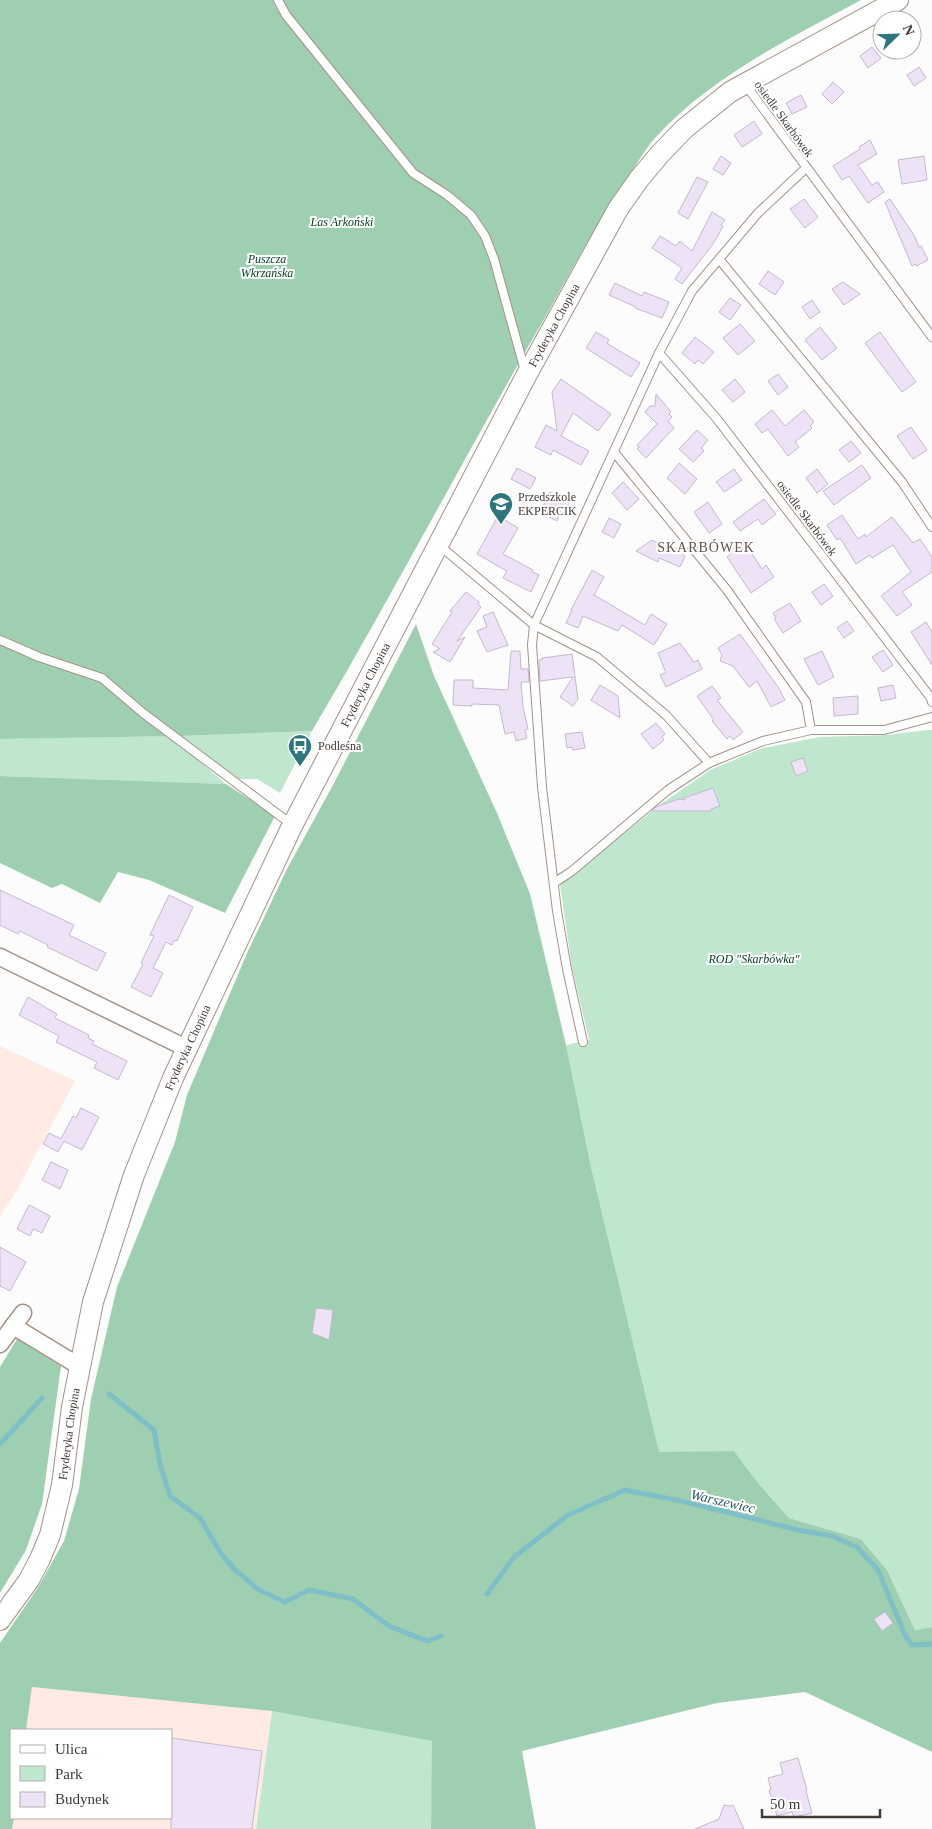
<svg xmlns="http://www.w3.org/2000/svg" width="932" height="1829" viewBox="0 0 932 1829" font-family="'Times New Roman',serif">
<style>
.built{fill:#ffebe3}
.green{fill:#bfe7ce}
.forest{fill:#9ecfb1}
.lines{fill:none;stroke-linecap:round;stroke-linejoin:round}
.stream{stroke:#7fbfc8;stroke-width:5}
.building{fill:#eee2f7;stroke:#c4b9cd}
.service-casing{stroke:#a69086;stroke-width:10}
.minor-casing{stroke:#a69086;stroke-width:19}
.tertiary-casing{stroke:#a69086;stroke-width:22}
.service{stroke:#fff;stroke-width:8}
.minor{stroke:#fff;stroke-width:16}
.tertiary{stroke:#fff;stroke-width:20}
.labels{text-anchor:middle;stroke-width:4;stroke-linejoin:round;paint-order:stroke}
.street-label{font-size:12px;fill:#423834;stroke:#fff}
.park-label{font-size:12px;font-style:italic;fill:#034327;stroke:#fff}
.poi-label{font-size:12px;fill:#423834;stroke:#fff;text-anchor:start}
.neighbourhood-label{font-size:14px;letter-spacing:1px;fill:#655148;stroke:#fff}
.water-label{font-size:14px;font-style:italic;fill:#235960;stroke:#fff}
</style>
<rect width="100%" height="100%" fill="#fcfcfc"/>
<g class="built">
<polygon points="0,1046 75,1081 17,1190 0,1217"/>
<polygon points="32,1687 272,1711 256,1829 12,1829 14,1818 171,1818 171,1730 26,1730"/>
</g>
<g class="green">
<polygon points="927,730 932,730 932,1627 915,1630 887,1570 861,1539 789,1518 758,1483 734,1451 659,1453 591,1167 566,1045 589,1040 572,967 560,885 661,804 710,770 763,748 820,737 887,735"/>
<polygon points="312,731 280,793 257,779 239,779 181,736"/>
<polygon points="169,736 226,784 0,776 0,739"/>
<polygon points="272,1711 433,1741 431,1829 256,1829"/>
</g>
<g class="forest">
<path d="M0 0H861C789 39 711 76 655 138 645 149 637 164 629 176 599 220 573 267 547 314 467 452 393 594 312 731L181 736 0 739Z"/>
<polygon points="416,624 434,676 497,813 530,894 566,1045 591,1167 659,1452 734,1451 758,1483 789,1518 861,1539 887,1570 915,1630 932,1627 932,1752 805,1692 717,1703 522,1751 536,1829 431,1829 432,1741 272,1711 32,1687 26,1730 11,1730 11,1818 14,1818 12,1829 0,1829 0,1643 37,1589 64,1541 79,1489 91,1399 117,1287 175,1142 187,1095 248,951 287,869 333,785"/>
<polygon points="0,776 226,784 275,816 225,913 149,880 118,872 100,903 62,884 52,888 0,863"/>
<polygon points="17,1339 61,1366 42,1504 26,1550 0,1593 0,1367"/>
</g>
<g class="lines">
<g class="stream">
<polyline points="109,1394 154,1430 160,1464 170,1496 200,1518 222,1555 235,1570 259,1590 285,1602 309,1590 353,1599 389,1626 427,1641 441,1636"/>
<polyline points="0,1444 42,1398"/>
<polyline points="487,1594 514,1557 568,1515 625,1490 686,1502 798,1530 832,1536 857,1547 878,1570 905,1635 912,1645 932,1644"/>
</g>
</g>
<g class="building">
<polygon points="872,47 881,58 868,68 860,56"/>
<polygon points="919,67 926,78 914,86 907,75"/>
<polygon points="833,82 844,92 832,104 822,94"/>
<polygon points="801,95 807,107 792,114 786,103"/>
<polygon points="754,121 762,134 742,147 734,135"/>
<polygon points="870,140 877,154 858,165 872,185 878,182 884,192 868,203 849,176 842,180 833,166 860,149 859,147"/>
<polygon points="721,156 731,163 723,175 713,169"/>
<polygon points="924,156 927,180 902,184 898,160"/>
<polygon points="697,177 708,182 688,219 678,213"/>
<polygon points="804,199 818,217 805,228 790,209"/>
<polygon points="890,199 915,237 919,247 921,246 928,260 916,266 915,264 912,266 885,202"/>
<polygon points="712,212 725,220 721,225 723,226 713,244 682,284 675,279 682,268 652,248 660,236 676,246 680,241 692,251"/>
<polygon points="768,271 784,282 775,295 759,284"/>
<polygon points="843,282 860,294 844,305 832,289"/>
<polygon points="615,283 642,296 644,292 669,302 662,318 635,308 636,307 609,295"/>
<polygon points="730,298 741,305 730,320 719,312"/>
<polygon points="812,300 820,312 810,319 802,307"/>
<polygon points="740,324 755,341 738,355 723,338"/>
<polygon points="820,327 837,348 822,360 805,340"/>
<polygon points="596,332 609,340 607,343 611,346 640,363 631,377 586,348"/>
<polygon points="880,332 916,382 902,392 865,343"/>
<polygon points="695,337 714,352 703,364 698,360 695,364 682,353"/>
<polygon points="778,374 788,387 778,395 768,381"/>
<polygon points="561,379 611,414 598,431 573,413 561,436 589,451 581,465 553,450 551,455 535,447 546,425 557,431 552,392"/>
<polygon points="735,379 745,392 733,402 722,390"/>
<polygon points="656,394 671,412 669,414 672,417 668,421 674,428 646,458 637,449 639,447 637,445 657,424 645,412 650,406 655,406"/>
<polygon points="772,410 785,426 804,410 814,422 810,426 812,428 795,442 799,447 788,456 768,429 762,433 755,424"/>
<polygon points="911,427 927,450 913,459 897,436"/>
<polygon points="697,430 708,440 701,448 704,451 693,462 679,449"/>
<polygon points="851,441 861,453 849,462 839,450"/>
<polygon points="679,463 697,479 685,494 667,478"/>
<polygon points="862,465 871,478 834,505 823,491"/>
<polygon points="517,468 536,478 530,489 511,479"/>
<polygon points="734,469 742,480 724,492 716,482"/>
<polygon points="817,469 828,484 817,493 806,478"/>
<polygon points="623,482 639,499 627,510 612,493"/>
<polygon points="550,492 570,501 563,515 560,514 557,521 540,512"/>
<polygon points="764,499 776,514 762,525 758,519 740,531 733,522"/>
<polygon points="708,502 722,524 709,533 694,512"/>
<polygon points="842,515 858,539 865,534 866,537 892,517 913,543 920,539 932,557 932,572 902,592 912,605 897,616 881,596 911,572 893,545 872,558 870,555 856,564 840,538 837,540 827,525"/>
<polygon points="498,516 518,528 503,554 533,570 532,572 539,575 531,592 503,578 507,571 477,554"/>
<polygon points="609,518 621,524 614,538 602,532"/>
<polygon points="652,540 672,550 674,547 685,556 680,567 659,558 658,562 636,551"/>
<polygon points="743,540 762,569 766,565 774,577 751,593 727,557 730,555 727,550"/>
<polygon points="592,570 604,577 594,595 645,625 651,614 667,624 654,645 622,625 618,631 583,616 578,628 566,623 572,610 571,610"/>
<polygon points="824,584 833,596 821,605 812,592"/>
<polygon points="466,592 479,602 478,604 481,607 457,641 465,637 450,662 433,652 440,649 432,644 452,612 450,611"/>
<polygon points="790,603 801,621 783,633 774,619 776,618 773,613"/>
<polygon points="493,612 508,645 487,652 477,631 487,627 483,616"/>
<polygon points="847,621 854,631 844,638 837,628"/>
<polygon points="926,622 932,632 932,665 911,632"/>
<polygon points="740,634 778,687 785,700 771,707 757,681 749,687 733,666 720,661 722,655 718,648"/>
<polygon points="680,643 694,662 698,660 702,669 666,687 660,675 666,673 658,653"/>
<polygon points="883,650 893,665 883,672 872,657"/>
<polygon points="511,651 520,651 521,669 528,669 529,682 521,682 523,707 528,729 525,730 527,738 516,741 514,732 505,734 499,705 472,704 472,706 453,705 454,680 473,680 473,688 508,690"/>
<polygon points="822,651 834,677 818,685 804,659"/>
<polygon points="572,654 578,699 573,706 560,697 573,677 540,681 539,660 542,660 542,658"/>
<polygon points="600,685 618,696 620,718 591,700"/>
<polygon points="893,685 896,698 881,701 878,688"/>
<polygon points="712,686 721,698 717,700 743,732 733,740 730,736 727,739 712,721 714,720 697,696"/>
<polygon points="858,696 858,714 834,716 833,698"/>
<polygon points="656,723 665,734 662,737 664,740 653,749 641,734"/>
<polygon points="582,732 585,748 573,750 572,747 567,748 565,734"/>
<polygon points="803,758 808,771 796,776 791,762"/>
<polygon points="713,788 720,806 711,809 711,811 652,811 656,807 679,799 685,800 684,798"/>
<polygon points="0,890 74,925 69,935 106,953 97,971 47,947 48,945 20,931 18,934 0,925"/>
<polygon points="169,895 193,907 177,941 174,940 172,945 166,942 153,968 163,973 151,997 131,987 143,964 141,963 154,936 150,935"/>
<polygon points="28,997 57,1014 55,1018 89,1035 88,1038 94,1041 92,1044 127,1061 118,1080 94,1068 97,1062 56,1042 59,1036 19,1015"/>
<polygon points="81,1108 99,1117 82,1150 64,1141 58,1152 43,1144 49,1133 61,1139 73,1116 76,1118"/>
<polygon points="51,1162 68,1170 60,1189 42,1180"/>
<polygon points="29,1205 50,1216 42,1233 33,1229 30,1236 17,1229"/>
<polygon points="0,1247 26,1262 10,1291 0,1286"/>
<polygon points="316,1308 333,1310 329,1340 312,1333"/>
<polygon points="885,1612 893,1623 882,1631 874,1619"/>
<polygon points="171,1738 262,1751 252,1829 171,1829"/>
<polygon points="798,1758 807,1790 806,1791 812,1813 794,1817 792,1812 777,1816 769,1790 771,1790 768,1778 783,1774 780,1763"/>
<polygon points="724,1805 730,1806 733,1805 744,1829 695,1829 719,1819"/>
</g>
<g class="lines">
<g class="service-casing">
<g id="service">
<polyline points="278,0 286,15 413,173 447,195 471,215 485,236 494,259 525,371"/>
<polyline points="745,84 932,337"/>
<polyline points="719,259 902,482 932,527"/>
<polyline points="659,353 717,419 931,698 932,702"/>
<polyline points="614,452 727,590 806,702 811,730"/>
<polyline points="440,546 534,625 597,657 666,715 709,763"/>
<polyline points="0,640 39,657 102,678 143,713 291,824"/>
<polyline points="554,883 572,871 668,790 709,763 763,741 811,730 884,730 932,717"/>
<polyline points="583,1042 567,969 557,911 542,787 532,645 534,625 659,353 692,291 758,213 806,168"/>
</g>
</g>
<g class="minor-casing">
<g id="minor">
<polyline points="0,957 186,1048"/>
<polyline points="13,1326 79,1366"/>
<polyline points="0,1344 23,1313"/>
</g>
</g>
<g class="tertiary-casing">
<g id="tertiary">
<path id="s1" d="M0 1620 29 1580 40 1559 50 1535 62 1485 72 1407 93 1302 134 1175 173 1078 292 826 526 376 618 209 639 179 660 154 684 129 730 92 898 0"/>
</g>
</g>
<use href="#service" class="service"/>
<use href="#minor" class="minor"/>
<use href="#tertiary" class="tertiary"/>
</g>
<defs>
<g id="school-pin" transform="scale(1.25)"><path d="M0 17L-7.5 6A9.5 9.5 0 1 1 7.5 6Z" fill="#2c767c" stroke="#fff"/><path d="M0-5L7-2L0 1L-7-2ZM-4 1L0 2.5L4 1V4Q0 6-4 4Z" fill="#fff"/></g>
<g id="bus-pin" transform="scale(1.25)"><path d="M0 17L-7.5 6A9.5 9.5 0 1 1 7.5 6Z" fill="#2c767c" stroke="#fff"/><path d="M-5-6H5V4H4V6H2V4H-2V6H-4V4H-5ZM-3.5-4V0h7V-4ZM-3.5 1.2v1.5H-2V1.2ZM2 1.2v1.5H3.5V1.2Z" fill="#fff"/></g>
</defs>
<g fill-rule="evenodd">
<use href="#school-pin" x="501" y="504"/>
<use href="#bus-pin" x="300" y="746"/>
</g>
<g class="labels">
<g class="street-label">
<text transform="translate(784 119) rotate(54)" y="4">osiedle Skarbówek</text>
<text dy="4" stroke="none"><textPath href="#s1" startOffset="1418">Fryderyka Chopina</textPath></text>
<text transform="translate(807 518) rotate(53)" y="4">osiedle Skarbówek</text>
<text dy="4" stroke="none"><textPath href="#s1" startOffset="1012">Fryderyka Chopina</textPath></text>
<text dy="4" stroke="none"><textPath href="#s1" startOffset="608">Fryderyka Chopina</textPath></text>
<text dy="4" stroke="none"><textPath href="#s1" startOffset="202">Fryderyka Chopina</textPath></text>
</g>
<g class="park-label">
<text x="342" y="226">Las Arkoński</text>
<text x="267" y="263">Puszcza<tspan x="267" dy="14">Wkrzańska</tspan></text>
<text x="754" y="963">ROD "Skarbówka"</text>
</g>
<g class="poi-label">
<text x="518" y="501">Przedszkole<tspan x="518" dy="14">EKPERCIK</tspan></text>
<text x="318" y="750">Podleśna</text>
</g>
<g class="neighbourhood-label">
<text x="706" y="552">SKARBÓWEK</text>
</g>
<g class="water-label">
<text transform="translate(723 1501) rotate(13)" y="5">Warszewiec</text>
</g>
</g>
<rect x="10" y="1729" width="162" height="90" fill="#ffffff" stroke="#b3afae"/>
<rect x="20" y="1745" width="25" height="8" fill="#ffffff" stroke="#b3afae"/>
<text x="55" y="1754" font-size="15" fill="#423834">Ulica</text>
<rect x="20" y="1766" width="25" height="15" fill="#bfe7ce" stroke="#b3afae"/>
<text x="55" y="1779" font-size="15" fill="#423834">Park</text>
<rect x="20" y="1792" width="25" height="15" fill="#eee2f7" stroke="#b3afae"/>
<text x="55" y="1804" font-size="15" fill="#423834">Budynek</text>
<g transform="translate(897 35) rotate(67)"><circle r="24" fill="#ffffff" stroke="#b3afae"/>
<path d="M0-4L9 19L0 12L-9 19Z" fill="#2c767c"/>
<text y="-8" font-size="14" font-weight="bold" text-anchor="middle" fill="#423834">N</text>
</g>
<path d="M762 1809v8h118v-8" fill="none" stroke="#423834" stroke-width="2.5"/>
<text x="770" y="1809" font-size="15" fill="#423834" stroke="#ffffff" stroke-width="4" paint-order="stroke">50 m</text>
</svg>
